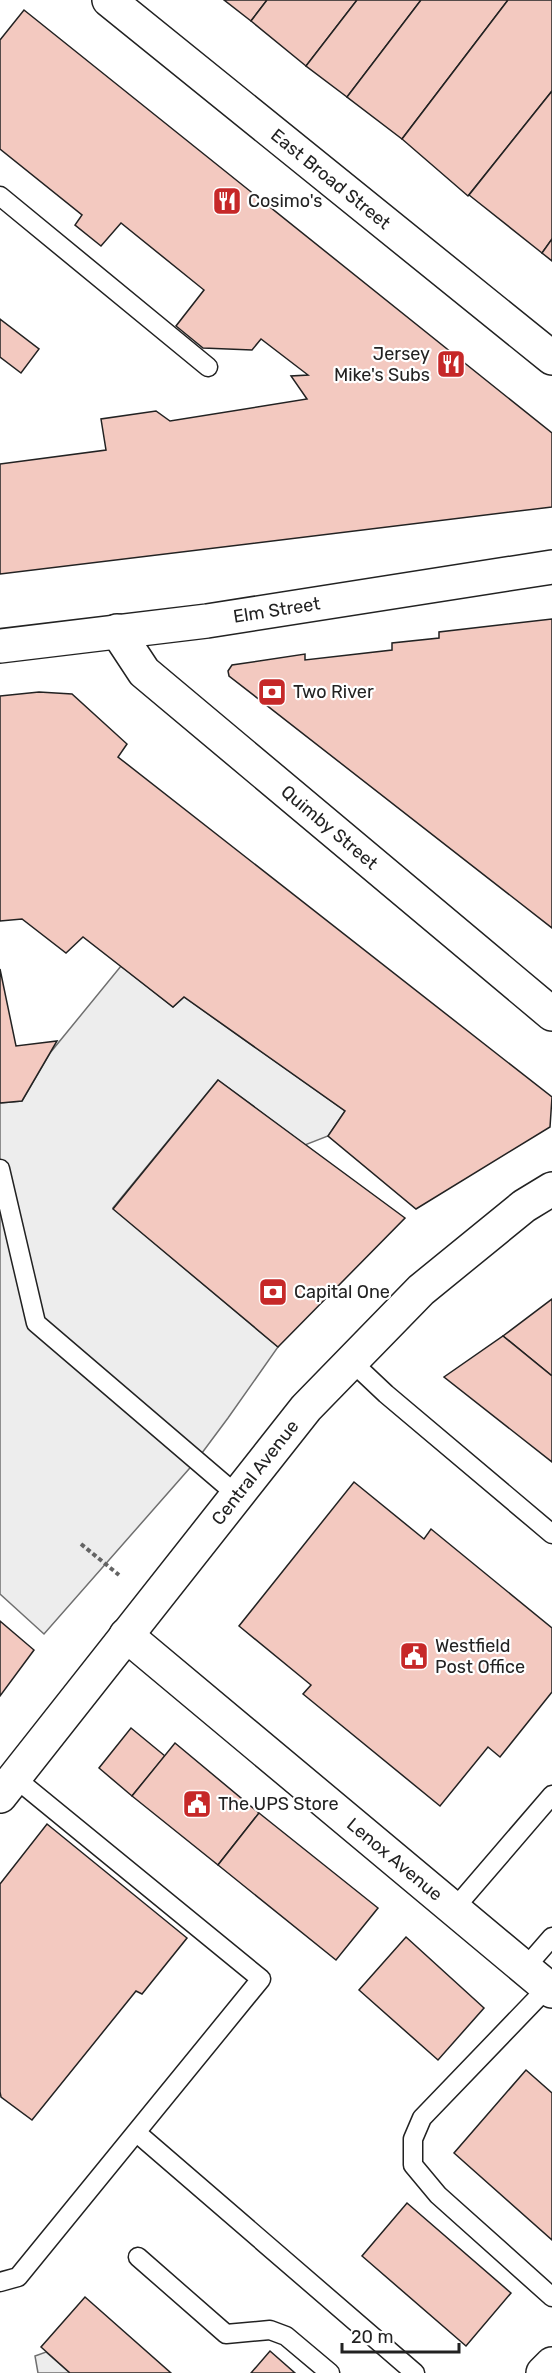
<svg xmlns="http://www.w3.org/2000/svg" width="552" height="2373" viewBox="0 0 552 2373" font-family="Rubik,sans-serif">
<style>
.parking{fill:#ededed;stroke:#6f6f6f;stroke-width:1.5}
.building{fill:#f3c9c0;stroke:#222;stroke-width:1.5}
.lines{fill:none;stroke-linecap:round;stroke-linejoin:round}
.lane-casing{stroke:#222;stroke-width:21}
.street-casing{stroke:#222;stroke-width:36}
.secondary-casing{stroke:#222;stroke-width:36}
.path{stroke:#646464;stroke-width:4;stroke-dasharray:4.5 3;stroke-linecap:butt}
.lane{stroke:#fff;stroke-width:18}
.street{stroke:#fff;stroke-width:33}
.secondary{stroke:#fff;stroke-width:33}
.labels{text-anchor:middle;stroke-width:4.5;stroke-linejoin:round;paint-order:stroke}
.street-label{font-size:18px;fill:#222;stroke:#fff}
.poi-label{font-size:18px;fill:#222;stroke:#fff;text-anchor:start}
</style>
<rect width="100%" height="100%" fill="#fff"/>
<g class="parking">
<polygon points="121,966 173,1007 184,997 345,1111 328,1136 305,1145 218,1080 113,1208 278,1347 228,1418 196,1461 44,1634 0,1594 0,1103 22,1101 50,1053"/>
<polygon points="46,2352 70,2373 38,2373 35,2356"/>
</g>
<g class="building">
<polygon points="224,0 267,0 251,21"/>
<polygon points="267,0 357,0 306,66 251,21"/>
<polygon points="357,0 421,0 347,97 306,66"/>
<polygon points="421,0 508,0 402,139 347,97"/>
<polygon points="508,0 552,0 552,91 468,196 402,139"/>
<polygon points="24,10 552,433 552,507 0,574 0,464 106,450 101,419 156,411 170,421 307,399 291,376 308,375 261,339 252,350 203,348 176,326 204,290 121,223 101,246 75,225 82,215 0,149 0,40"/>
<polygon points="552,91 552,239 542,253 469,195"/>
<polygon points="552,239 552,261 542,253"/>
<polygon points="0,319 39,349 21,373 0,357"/>
<polygon points="552,619 552,928 229,676 228,671 232,665 305,654 305,660 392,650 392,643 439,638 439,632"/>
<polygon points="39,692 72,694 127,744 118,757 552,1097 550,1127 416,1209 328,1136 345,1111 184,997 173,1007 83,937 66,953 22,919 0,921 0,696"/>
<polygon points="0,969 16,1046 57,1041 22,1101 0,1103"/>
<polygon points="218,1080 405,1218 278,1347 113,1209"/>
<polygon points="552,1299 552,1376 503,1336"/>
<polygon points="503,1336 552,1376 552,1462 444,1377"/>
<polygon points="354,1482 424,1539 431,1529 552,1628 552,1692 500,1757 488,1747 440,1806 303,1694 311,1685 239,1626"/>
<polygon points="0,1621 34,1650 0,1696"/>
<polygon points="131,1728 165,1756 132,1796 99,1768"/>
<polygon points="175,1743 259,1813 218,1865 132,1796"/>
<polygon points="259,1813 378,1908 336,1960 218,1865"/>
<polygon points="47,1824 187,1938 142,1994 136,1991 32,2120 1,2097 0,2092 0,1884"/>
<polygon points="406,1937 484,2008 438,2060 359,1990"/>
<polygon points="526,2070 552,2093 552,2240 454,2153"/>
<polygon points="407,2203 511,2293 466,2346 362,2256"/>
<polygon points="85,2297 171,2373 70,2373 41,2347"/>
<polygon points="270,2351 295,2373 251,2373"/>
</g>
<g class="lines">
<g class="lane-casing">
<g id="lane">
<polyline points="0,196 208,367"/>
<polyline points="0,1169 36,1323 237,1495"/>
<polyline points="351,1361 386,1394 552,1534"/>
<polyline points="454,1909 552,1795"/>
<polyline points="525,1968 552,1937"/>
<polyline points="548,1987 422,2118 413,2139 413,2165 438,2195 552,2297"/>
<polyline points="137,2133 415,2373"/>
<polyline points="138,2257 226,2334 270,2330 286,2336 330,2373"/>
<polyline points="0,2282 18,2277 261,1979 14,1777"/>
</g>
</g>
<g class="street-casing">
<g id="street">
<path id="s1" d="M117 631 144 672 552 1014"/>
<path id="s2" d="M0 646 207 621 552 567"/>
<path id="s3" d="M126 1635 552 1991"/>
<polyline points="543,2373 552,2364"/>
</g>
</g>
<g class="secondary-casing">
<g id="secondary">
<path id="s4" d="M109 0 552 358"/>
<path id="s5" d="M0 1796 306 1408 421 1290 524 1206 552 1189"/>
</g>
</g>
<polyline class="path" points="81,1544 119,1575"/>
<use href="#lane" class="lane"/>
<use href="#street" class="street"/>
<use href="#secondary" class="secondary"/>
</g>
<defs>
<g id="restaurant-square" transform="scale(1.5)"><rect x="-9" y="-9" width="18" height="18" rx="4" fill="#c62828" stroke="#fff"/><path d="M-5-6h1v4h1v-4h1v4h1v-4h1v5L-1.5 .5V6h-2V.5L-5-1ZM5-6V6H3V1.5H1.5Q1.5-4 5-6Z" fill="#fff"/></g>
<g id="bank-square" transform="scale(1.5)"><rect x="-9" y="-9" width="18" height="18" rx="4" fill="#c62828" stroke="#fff"/><path d="M-6-4H6V4H-6ZM0-2.3a2.3 2.3 0 1 0 0 4.6a2.3 2.3 0 1 0 0-4.6Z" fill="#fff"/></g>
<g id="civic-square" transform="scale(1.5)"><rect x="-9" y="-9" width="18" height="18" rx="4" fill="#c62828" stroke="#fff"/><path d="M-.6-6.5H3V-4.5H.6V-3L4-1V1h2V6H-6V1h2V-1L-.6-3ZM-1.2 2.5V6h2.4V2.5Z" fill="#fff"/></g>
</defs>
<g fill-rule="evenodd">
<use href="#restaurant-square" x="227" y="201"/>
<use href="#restaurant-square" x="451" y="364"/>
<use href="#bank-square" x="272" y="692"/>
<use href="#bank-square" x="273" y="1292"/>
<use href="#civic-square" x="414" y="1656"/>
<use href="#civic-square" x="197" y="1804"/>
</g>
<g class="labels">
<g class="street-label">
<text dy="6" stroke="none"><textPath href="#s4" startOffset="285">East Broad Street</textPath></text>
<text dy="6" stroke="none"><textPath href="#s2" startOffset="279">Elm Street</textPath></text>
<text dy="6" stroke="none"><textPath href="#s1" startOffset="291">Quimby Street</textPath></text>
<text dy="6" stroke="none"><textPath href="#s5" startOffset="412">Central Avenue</textPath></text>
<text dy="6" stroke="none"><textPath href="#s3" startOffset="350">Lenox Avenue</textPath></text>
</g>
<g class="poi-label">
<text x="248" y="207">Cosimo's</text>
<text x="430" y="360" text-anchor="end">Jersey<tspan x="430" dy="21">Mike's Subs</tspan></text>
<text x="293" y="698">Two River</text>
<text x="294" y="1298">Capital One</text>
<text x="435" y="1652">Westfield<tspan x="435" dy="21">Post Office</tspan></text>
<text x="218" y="1810">The UPS Store</text>
</g>
</g>
<path d="M342 2343v9h117v-9" fill="none" stroke="#222222" stroke-width="3"/>
<text x="351" y="2343" font-size="18" fill="#222222" stroke="#ffffff" stroke-width="4.5" paint-order="stroke">20 m</text>
</svg>
